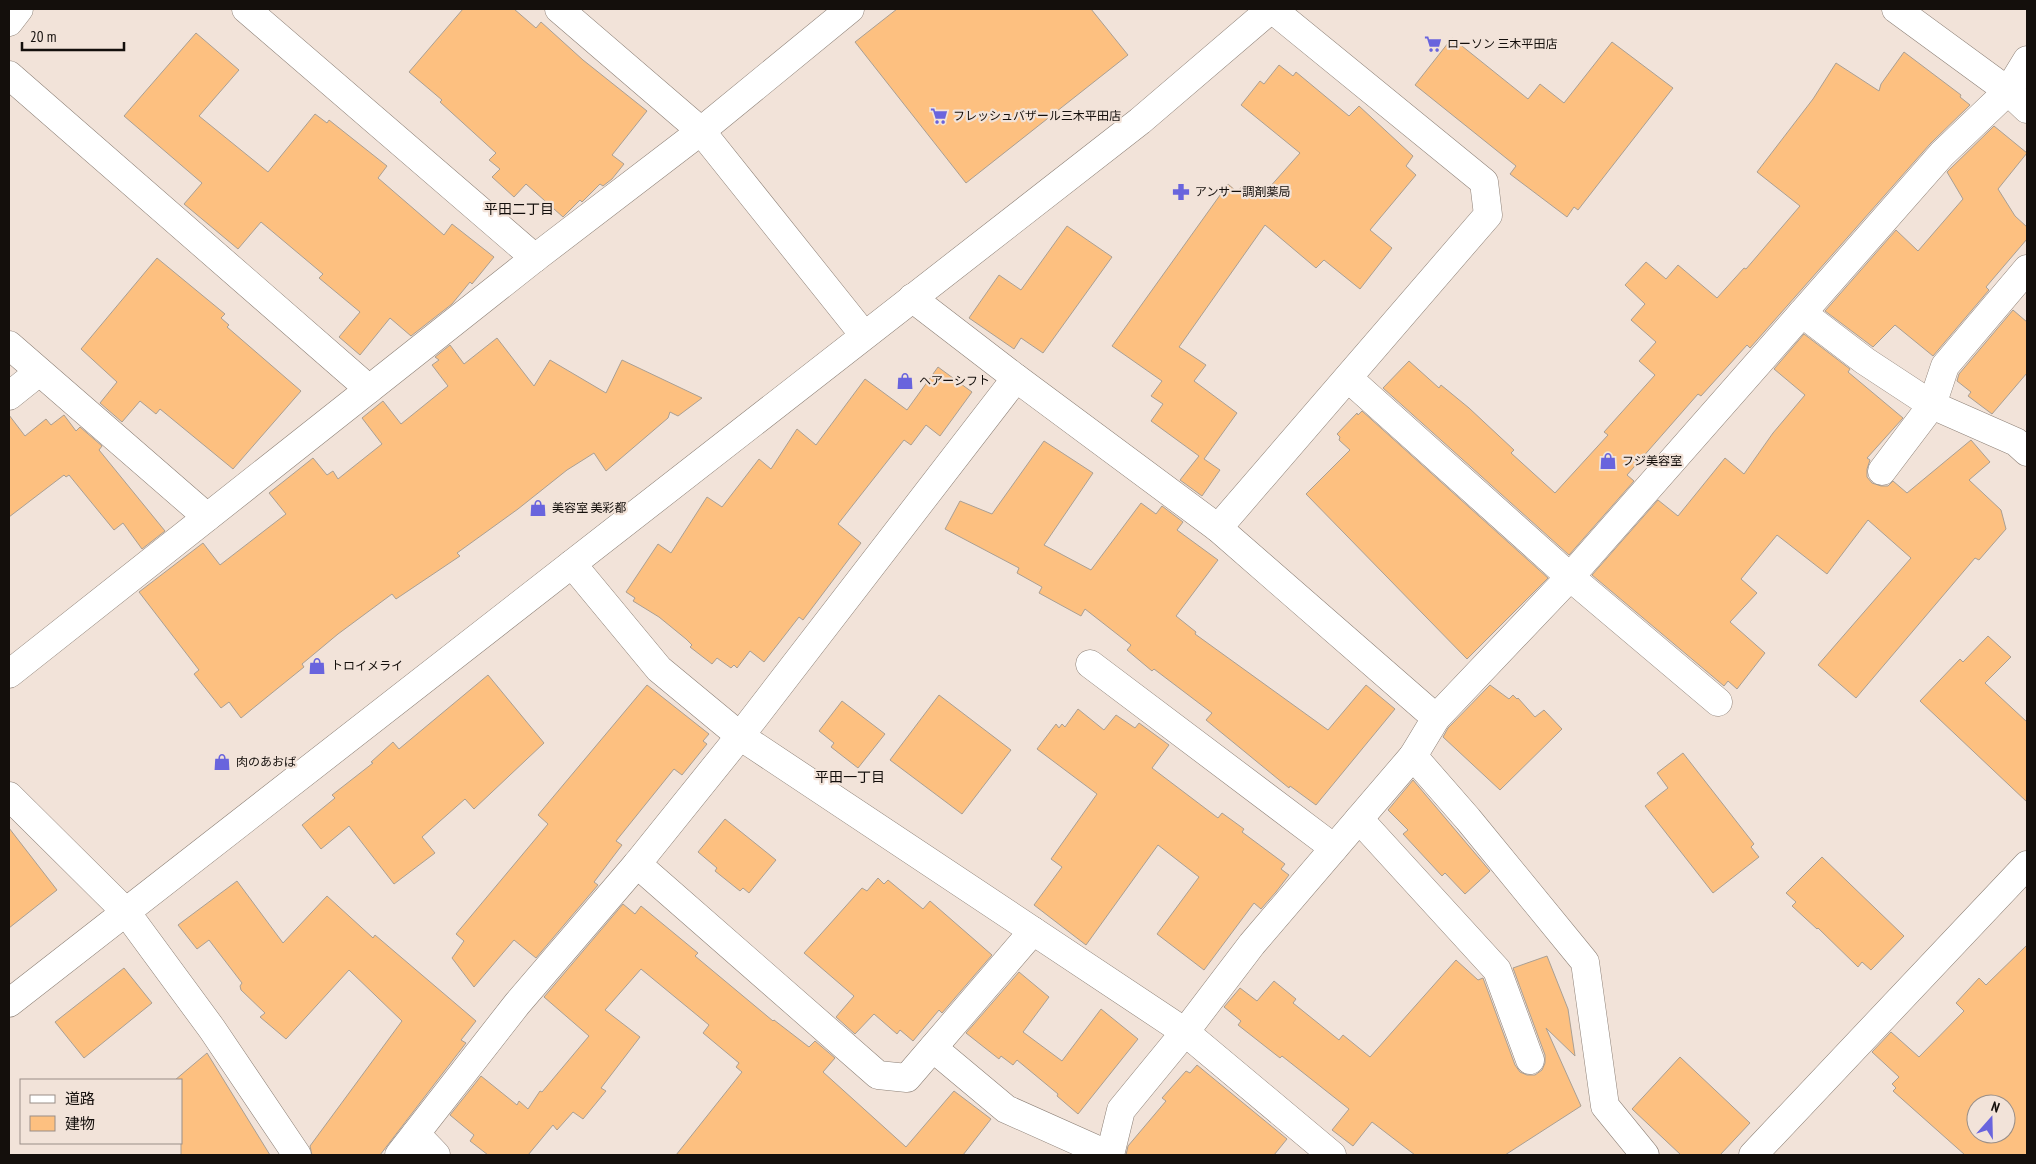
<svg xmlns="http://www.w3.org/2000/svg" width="2036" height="1164" viewBox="0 0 2036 1164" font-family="'PT Sans Narrow','Noto Sans JP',sans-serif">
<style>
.building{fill:#fdc080;stroke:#aa9f93;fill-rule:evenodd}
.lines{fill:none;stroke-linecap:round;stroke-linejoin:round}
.minor-casing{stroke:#8d8077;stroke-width:29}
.tertiary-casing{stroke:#8d8077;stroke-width:29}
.minor{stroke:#fff;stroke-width:28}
.tertiary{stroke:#fff;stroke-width:28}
.labels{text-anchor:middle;stroke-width:4.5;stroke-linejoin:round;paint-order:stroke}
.poi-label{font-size:12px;fill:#140f0c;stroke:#f2e3d9;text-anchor:start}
.neighbourhood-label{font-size:14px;fill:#140f0c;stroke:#f2e3d9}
</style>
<rect width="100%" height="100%" fill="#f2e3d9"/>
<g class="building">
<polygon points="463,9 514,9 536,28 541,22 583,60 647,111 612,155 624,164 612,179 603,186 600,184 582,202 580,200 563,217 526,184 514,197 492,177 500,169 489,160 496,153 440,102 442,100 409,72"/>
<polygon points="897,9 1091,9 1128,55 966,183 855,42"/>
<polygon points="196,33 239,70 199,116 268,172 315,114 327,123 329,120 387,166 378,178 444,235 452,224 494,257 472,284 470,282 452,304 411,336 390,318 360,355 339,337 360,312 319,278 323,274 261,222 238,249 184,204 202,183 124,116"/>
<polygon points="1452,38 1528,99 1540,84 1564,103 1612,42 1673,88 1578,210 1574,207 1567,217 1510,174 1516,166 1415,85"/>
<polygon points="1904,52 1961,95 1960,97 1970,105 1930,144 1750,348 1747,345 1701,396 1698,394 1627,475 1634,481 1569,555 1383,388 1409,361 1439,388 1441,385 1469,408 1514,450 1511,453 1555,493 1608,435 1604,432 1655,375 1639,361 1656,342 1631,320 1645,304 1625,285 1646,262 1666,279 1678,265 1717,298 1744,268 1746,269 1800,206 1757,172 1813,99 1836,63 1879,91 1881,84"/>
<polygon points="1279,65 1293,76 1296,72 1349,116 1359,106 1413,156 1406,166 1416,175 1370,230 1392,248 1360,289 1324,260 1316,268 1265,225 1179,347 1206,365 1194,381 1237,413 1204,459 1220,470 1202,496 1180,480 1199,456 1151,421 1163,404 1151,396 1162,381 1112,346 1228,184 1237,192 1244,184 1260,198 1300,153 1241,105 1260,81 1264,84"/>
<polygon points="1994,126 2027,153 1998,189 2015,216 2027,227 2027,239 1986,287 1989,290 1933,356 1895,325 1873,347 1825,311 1896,230 1918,251 1963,199 1947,172"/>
<polygon points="1067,226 1112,257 1043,353 1021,338 1014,349 969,318 999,275 1021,290"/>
<polygon points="157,258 225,314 221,318 229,325 227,327 301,391 233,469 160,409 156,414 140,401 122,422 100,403 117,382 81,349"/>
<polygon points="2013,310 2027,322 2027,373 1992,414 1968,396 1971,392 1957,381 1959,374"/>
<polygon points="1804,334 1850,369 1848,372 1903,418 1867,458 1870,460 1867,469 1867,477 1872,483 1881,486 1888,486 1893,481 1907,493 1971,440 1990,462 1969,480 2001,510 2006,529 1979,560 1975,558 1856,698 1818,665 1911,558 1868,520 1827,574 1777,535 1741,579 1757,593 1730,622 1765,653 1737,689 1728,681 1724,686 1592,575 1658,500 1678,516 1725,458 1744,474 1773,433 1805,395 1774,369"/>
<polygon points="497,338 534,386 550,360 606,393 622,360 702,398 678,416 670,412 668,418 606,471 594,453 567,470 518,509 457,553 460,556 396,599 392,594 338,634 302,664 304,667 241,718 229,702 221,708 194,674 199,670 139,592 203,543 220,565 286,514 269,493 313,458 327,475 333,471 338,479 382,444 362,418 383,401 401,424 448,386 432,365 439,360 435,357 450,345 464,364"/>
<polygon points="938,367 972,392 940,436 926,425 911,445 904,440 838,524 861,543 803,620 799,617 764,662 750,651 737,668 734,665 731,668 717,658 712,664 690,647 692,645 686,639 659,617 633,601 635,598 626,592 658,544 671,553 707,497 722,507 759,459 771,469 797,429 816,445 865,379 907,410"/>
<polygon points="1362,411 1548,578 1467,659 1306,494 1350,450 1339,440 1340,437 1337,434 1357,413 1358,415"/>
<polygon points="9,415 25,436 46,419 51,425 64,415 76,431 80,427 102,446 99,450 165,531 142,549 123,523 114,530 69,475 66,477 64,475 9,517"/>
<polygon points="1044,441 1093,473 1044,545 1091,570 1141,503 1156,514 1162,506 1183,522 1177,530 1218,560 1176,616 1196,632 1195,634 1328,730 1366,685 1395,709 1316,805 1290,786 1289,788 1206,720 1212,713 1154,669 1152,671 1127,650 1131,645 1085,609 1081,616 1039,593 1042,587 1017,573 1019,568 945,529 960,501 992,514"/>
<polygon points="1988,636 2011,657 1985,683 2027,722 2027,802 1920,701 1960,659 1963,662"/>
<polygon points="488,675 544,743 474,809 465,799 422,837 435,853 394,884 349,826 321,849 302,825 335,798 332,795 373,763 371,762 393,742 399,749"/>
<polygon points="647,685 709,734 703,741 707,744 682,775 674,769 616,841 622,845 594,882 598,885 536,958 514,940 474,987 452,958 464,941 456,934 548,824 538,815"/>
<polygon points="1490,685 1509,699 1513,695 1517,699 1518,698 1535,717 1544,710 1562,729 1500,790 1443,737 1448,728"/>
<polygon points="939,695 1011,750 962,814 890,760"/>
<polygon points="842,701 885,734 858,768 831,747 834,743 819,731"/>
<polygon points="1078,709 1104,730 1116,715 1135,728 1139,723 1169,745 1152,768 1218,818 1222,813 1244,829 1242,832 1285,864 1281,869 1289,875 1276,892 1261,909 1254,903 1204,970 1157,934 1199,877 1158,845 1086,945 1034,905 1062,867 1051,859 1097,794 1037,749 1056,724 1059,728 1062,724 1065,727"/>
<polygon points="1683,753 1754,844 1751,847 1759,857 1713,893 1645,806 1668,788 1657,773"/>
<polygon points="1413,780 1490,871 1465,894 1445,873 1442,876 1403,834 1408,830 1388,810"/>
<polygon points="725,819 776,860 749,893 743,888 740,891 715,871 717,868 698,852"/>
<polygon points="9,828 57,890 9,928"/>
<polygon points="1822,857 1904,936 1871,970 1862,962 1858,967 1818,928 1817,929 1792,906 1796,902 1786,893"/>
<polygon points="878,878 884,884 888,880 923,909 930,901 992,955 942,1013 939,1010 913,1041 900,1030 897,1034 874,1014 855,1034 836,1017 854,996 804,953 862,888 867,891"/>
<polygon points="237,881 283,943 327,896 373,938 375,935 476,1021 461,1040 466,1043 380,1155 312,1155 310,1146 402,1021 349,970 286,1039 260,1017 265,1013 241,990 240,986 242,983 209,940 197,949 178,925"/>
<polygon points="623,904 635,914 641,906 698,953 695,956 773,1021 774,1020 809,1047 815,1041 835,1058 823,1072 906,1147 954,1091 991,1119 963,1155 676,1155 742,1072 736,1067 739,1063 703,1033 709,1025 641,969 605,1010 640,1037 601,1088 606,1091 583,1119 573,1112 557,1130 553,1125 528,1155 488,1155 470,1141 474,1135 450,1115 481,1076 517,1105 519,1101 528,1109 540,1091 542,1092 589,1036 544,997"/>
<path d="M2027 945V1155H1965L1893 1091 1896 1088 1892 1084 1899 1077 1872 1052 1891 1032 1919 1057 1964 1011 1956 1003 1979 978 1986 985ZM1976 1104H2006V1134H1976Z"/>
<polygon points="1547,956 1568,1009 1575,1056 1546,1028 1581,1106 1505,1155 1415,1155 1372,1122 1353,1146 1332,1130 1349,1109 1282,1056 1280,1058 1238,1025 1241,1021 1224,1007 1240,988 1257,1001 1274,981 1296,999 1293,1003 1339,1040 1343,1035 1370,1057 1456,960 1478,980 1483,978 1515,1065 1520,1072 1527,1075 1535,1075 1542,1070 1545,1063 1545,1055 1513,968"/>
<polygon points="124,968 152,1003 84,1058 55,1022"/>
<polygon points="1019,972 1049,997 1023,1032 1062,1061 1101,1009 1138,1039 1078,1114 1057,1096 1058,1094 1017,1060 1013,1065 1001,1056 999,1059 966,1033"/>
<polygon points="207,1053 236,1100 270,1155 181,1155 181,1080 175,1080"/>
<polygon points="1680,1057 1750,1123 1720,1155 1681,1155 1632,1109"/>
<polygon points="1197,1065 1287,1139 1274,1155 1126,1155 1128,1146 1166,1101 1162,1098 1186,1071 1190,1073"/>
</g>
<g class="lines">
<g class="minor-casing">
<g id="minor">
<polyline points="246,9 535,258"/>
<polyline points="559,9 701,131 864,335"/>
<polyline points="9,22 19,9"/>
<polyline points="9,75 369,389"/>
<polyline points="912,298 1016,378"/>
<polyline points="1802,313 1865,361 1932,405 2016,442 2027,452"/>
<polyline points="9,345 207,517"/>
<polyline points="1348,378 1570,577 1718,702"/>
<polyline points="9,396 39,372"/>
<polyline points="1882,471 1932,405 1945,366 2027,269"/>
<polyline points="1218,528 1436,718"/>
<polyline points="572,564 659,669 740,736 1185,1032 1332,1155"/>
<polyline points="1090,664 1334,848"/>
<polyline points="9,674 535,258 701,131 850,9"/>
<polyline points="1413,756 1468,819 1585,962 1605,1106 1645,1155"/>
<polyline points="9,796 126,912 212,1029 297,1155"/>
<polyline points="1359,819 1497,970 1530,1060"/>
<polyline points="637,864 878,1075 907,1078 1033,931"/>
<polyline points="933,1048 1006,1109 1109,1155"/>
<polyline points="416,1134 436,1155"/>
<polyline points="399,1155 517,1004 637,864 740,736 1016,378 1218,528 1488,215 1484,182 1272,9"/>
<polyline points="1110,1155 1121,1110 1185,1032 1252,944 1413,756 1436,718 1570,577 1942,154 2008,91 2027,60"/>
<polyline points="1753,1155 2027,865"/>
</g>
</g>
<g class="tertiary-casing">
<g id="tertiary">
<polyline points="1896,9 2008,91 2027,109"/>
<polyline points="9,1003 1140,121 1271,9"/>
</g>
</g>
<use href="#minor" class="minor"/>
<use href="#tertiary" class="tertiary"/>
</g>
<defs>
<g id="supermarket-bare" transform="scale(1.35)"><path d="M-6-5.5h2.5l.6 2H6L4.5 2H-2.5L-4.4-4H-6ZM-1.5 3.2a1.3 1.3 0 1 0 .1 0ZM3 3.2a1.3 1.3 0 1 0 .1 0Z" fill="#6964dd" stroke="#f2e3d9" stroke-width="2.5" paint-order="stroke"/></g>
<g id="pharmacy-bare" transform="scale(1.35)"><path d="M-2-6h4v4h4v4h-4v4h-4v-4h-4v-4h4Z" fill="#6964dd" stroke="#f2e3d9" stroke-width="2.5" paint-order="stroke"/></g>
<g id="shop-bare" transform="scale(1.35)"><path d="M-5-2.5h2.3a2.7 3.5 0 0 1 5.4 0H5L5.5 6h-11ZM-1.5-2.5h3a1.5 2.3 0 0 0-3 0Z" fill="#6964dd" stroke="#f2e3d9" stroke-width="2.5" paint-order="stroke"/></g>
</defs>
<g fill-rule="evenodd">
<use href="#supermarket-bare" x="1433" y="44"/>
<use href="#supermarket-bare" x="939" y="116"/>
<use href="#pharmacy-bare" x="1181" y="192"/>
<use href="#shop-bare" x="905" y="381"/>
<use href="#shop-bare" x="1608" y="461"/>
<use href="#shop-bare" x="538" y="508"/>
<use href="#shop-bare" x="317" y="666"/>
<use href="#shop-bare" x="222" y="762"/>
</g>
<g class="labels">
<g class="poi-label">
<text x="1447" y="48">ローソン 三木平田店</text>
<text x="953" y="120">フレッシュバザール三木平田店</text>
<text x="1195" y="196">アンサー調剤薬局</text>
<text x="919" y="385">ヘアーシフト</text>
<text x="1622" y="465">フジ美容室</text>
<text x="552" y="512">美容室 美彩都</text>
<text x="331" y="670">トロイメライ</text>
<text x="236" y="766">肉のあおば</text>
</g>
<g class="neighbourhood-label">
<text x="519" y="214">平田二丁目</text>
<text x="850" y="782">平田一丁目</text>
</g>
</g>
<rect width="2036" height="1164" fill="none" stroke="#140f0c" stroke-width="20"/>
<rect x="20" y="1079" width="162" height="65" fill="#f2e3d9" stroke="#998e87"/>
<rect x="30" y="1095" width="25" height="8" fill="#ffffff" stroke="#998e87"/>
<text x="65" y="1104" font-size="15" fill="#140f0c">道路</text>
<rect x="30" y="1116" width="25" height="15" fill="#fdc080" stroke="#998e87"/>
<text x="65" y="1129" font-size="15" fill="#140f0c">建物</text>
<g transform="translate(1991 1119) rotate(20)"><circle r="24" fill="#f2e3d9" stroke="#998e87"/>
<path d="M0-4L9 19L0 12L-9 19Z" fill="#6964dd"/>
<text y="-8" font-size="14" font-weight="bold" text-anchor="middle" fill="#140f0c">N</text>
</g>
<path d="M22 42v8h102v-8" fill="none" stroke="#140f0c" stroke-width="2.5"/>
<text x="30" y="42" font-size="15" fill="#140f0c" stroke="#f2e3d9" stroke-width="4" paint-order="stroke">20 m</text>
</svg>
